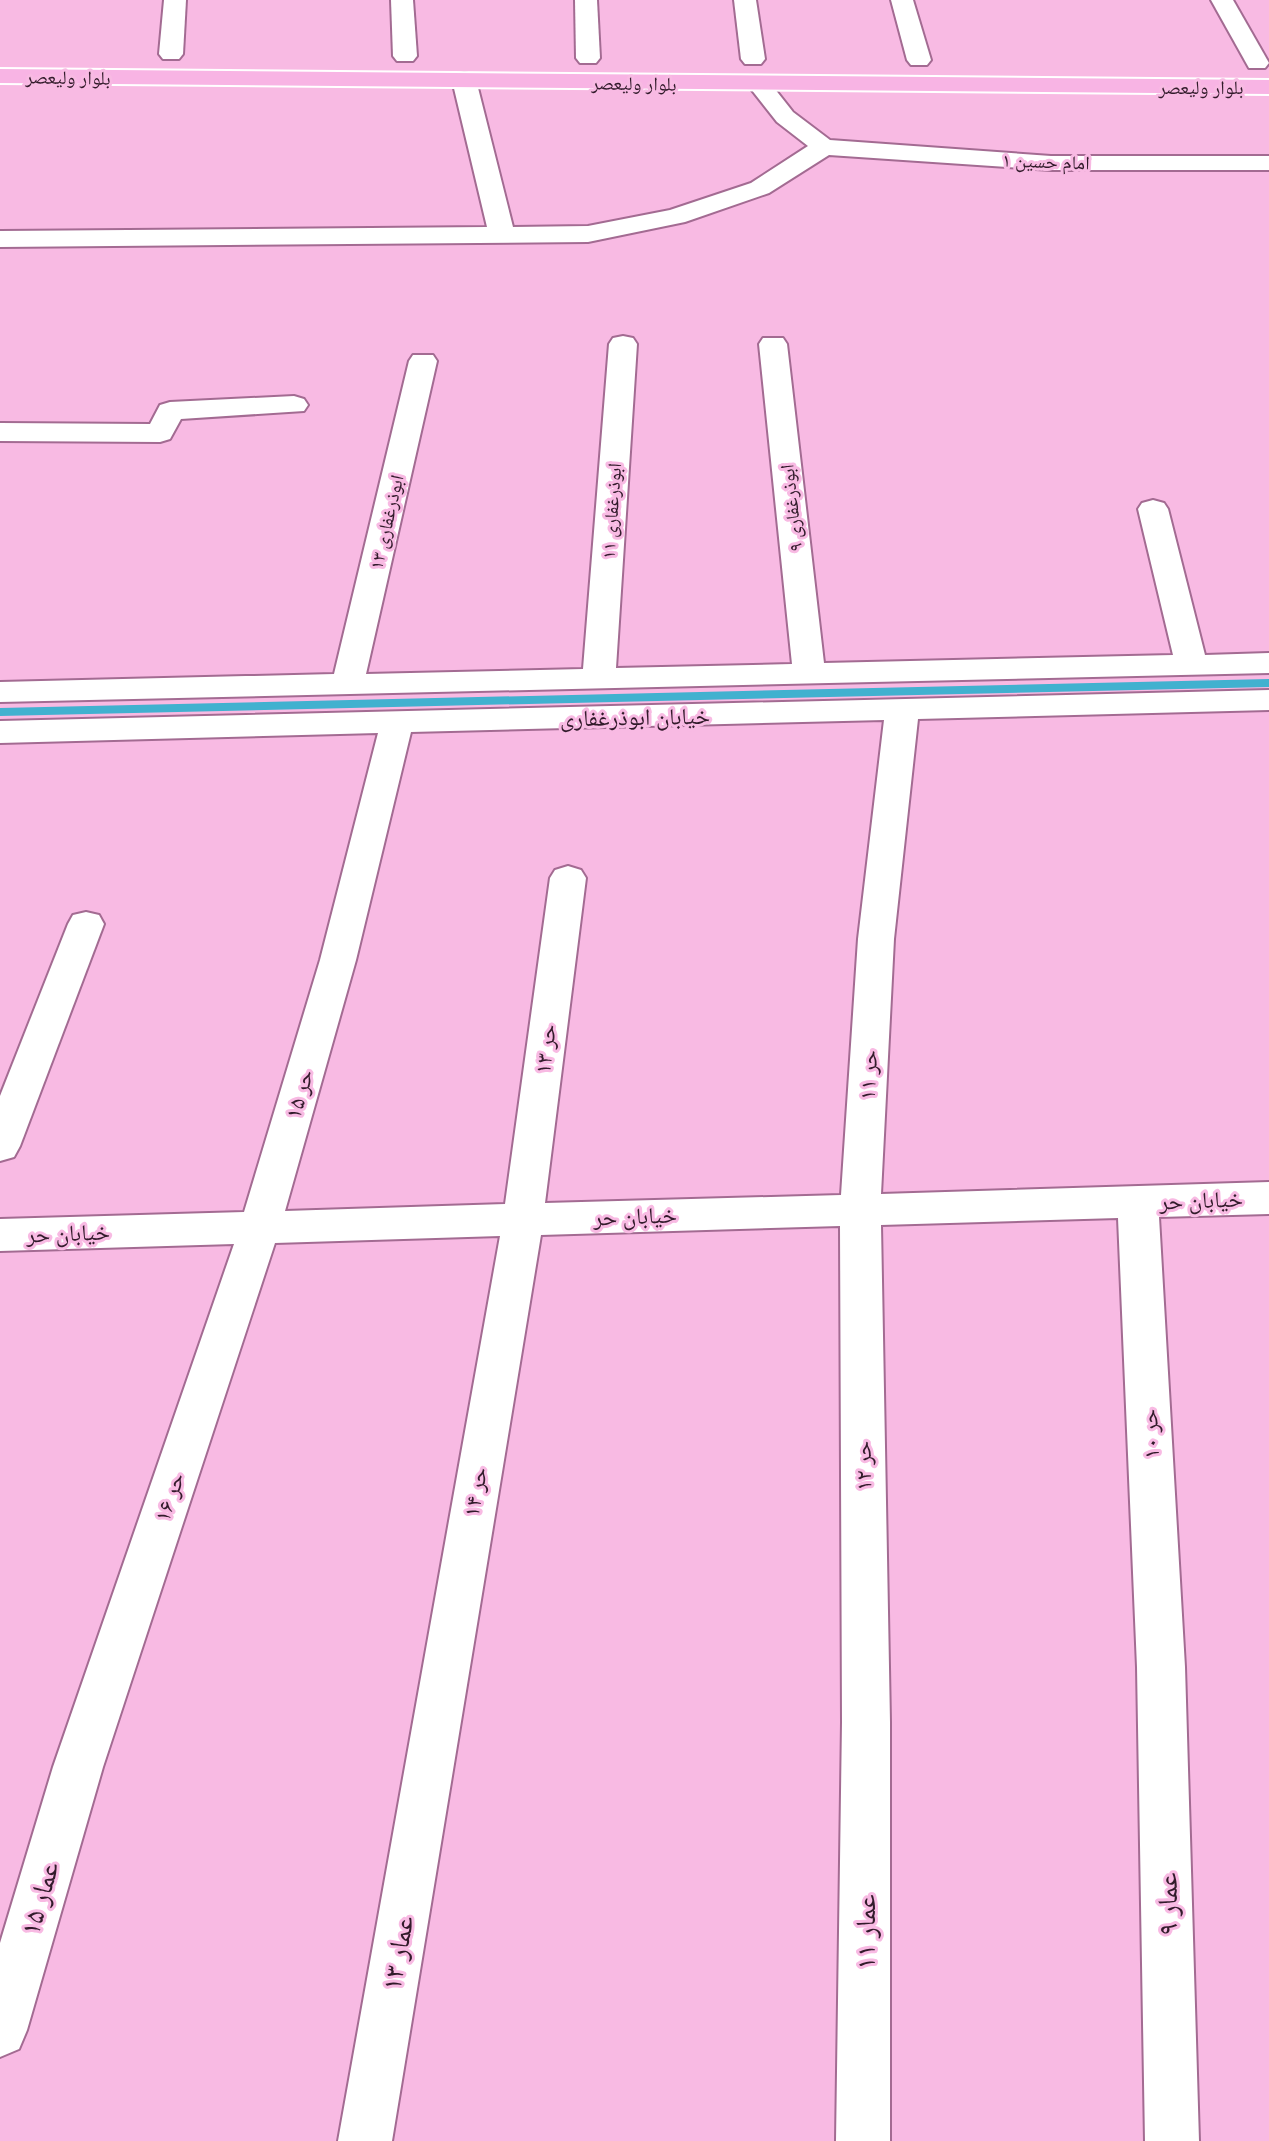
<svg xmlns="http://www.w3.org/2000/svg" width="1269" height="2141" viewBox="0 0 1269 2141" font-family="'IBM Plex Sans','Noto Naskh Arabic',sans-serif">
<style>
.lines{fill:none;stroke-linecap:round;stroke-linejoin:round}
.stream{fill:#41b1cf;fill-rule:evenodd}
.minor-casing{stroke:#a36b92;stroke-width:4}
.major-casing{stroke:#fff;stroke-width:4}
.minor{fill:#fff;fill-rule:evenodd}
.major{fill:#f8b4e4;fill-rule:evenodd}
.labels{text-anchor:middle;stroke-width:6;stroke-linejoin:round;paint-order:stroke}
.far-street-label{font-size:19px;fill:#321b2b;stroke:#f8bae3}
.street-label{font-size:23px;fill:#321b2b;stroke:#f8bae3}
.near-street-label{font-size:28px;fill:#321b2b;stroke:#f8bae3}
</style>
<rect width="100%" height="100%" fill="#f8bae3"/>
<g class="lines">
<polygon class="stream" points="1269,679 1269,687 0,716 0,708"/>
<g class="minor-casing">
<g id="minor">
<polygon points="164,0 186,0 183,54 179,59 163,59 159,54"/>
<polygon points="391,0 413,0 417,56 413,61 397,61 393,56"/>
<polygon points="575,0 597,0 600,58 596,63 580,63 576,58"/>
<polygon points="734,0 756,0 765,59 761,64 745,64 741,59"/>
<polygon points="891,0 913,0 931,60 927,65 911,65 907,60"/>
<polygon points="1211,0 1233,0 1269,63 1265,68 1249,68"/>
<polygon points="464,73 472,75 476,80 513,227 588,226 670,210 751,183 808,146 777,122 751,89 747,84 751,79 767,79 793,112 830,140 1051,156 1269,156 1269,170 1051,170 829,155 769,193 685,222 588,242 0,247 0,231 487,227 452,80 456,75"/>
<polygon points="623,336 633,338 637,344 616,668 792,664 759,344 763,338 783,338 787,344 824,663 1173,655 1138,509 1142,503 1153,500 1164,503 1168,509 1205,655 1269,653 1269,673 0,702 0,682 334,674 409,361 413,355 433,355 437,361 366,674 583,669 609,344 613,338"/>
<polygon points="294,396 304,399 308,405 304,411 181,419 170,439 160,442 0,441 0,423 150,424 160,405 170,402"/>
<path d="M1269 690V710L918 719 894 939 881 1194 1269 1182V1214L1159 1217 1185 1667 1199 2141H1145L1137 1667 1118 1218 881 1225 890 1722V2141H836L842 1722 840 1226 541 1235 392 2141H338L500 1236 275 1243 103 1767 27 2030 19 2049 0 2057V1943L53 1767 234 1244 0 1251V1219L244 1212 320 960 378 733 0 743V721ZM884 720 858 939 841 1195 545 1203 586 878 581 870 568 866 555 870 550 878 505 1204 285 1211 356 960 411 732Z"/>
<polygon points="86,912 99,915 104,924 20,1146 14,1157 0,1161 0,1096 68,924 73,915"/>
</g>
</g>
<g class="major-casing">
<polygon id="major" points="0,69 1269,80 1269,94 0,83"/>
</g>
<use href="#minor" class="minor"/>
<use href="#major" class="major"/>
</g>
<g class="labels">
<g class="far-street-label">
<text transform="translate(68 77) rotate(1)" y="7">بلوار ولیعصر</text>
<text transform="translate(634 83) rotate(1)" y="7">بلوار ولیعصر</text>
<text x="1201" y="94">بلوار ولیعصر</text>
<text transform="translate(1046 161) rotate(2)" y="7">امام حسین ۱</text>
<text transform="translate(791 508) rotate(-96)" y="7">ابوذرغفاری ۹</text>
<text transform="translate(611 511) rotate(-86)" y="7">ابوذرغفاری ۱۱</text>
<text transform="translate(386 522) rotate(-77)" y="7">ابوذرغفاری ۱۳</text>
</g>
<g class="street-label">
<text transform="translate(635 717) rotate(-1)" y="8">خیابان ابوذرغفاری</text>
<text transform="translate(545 1049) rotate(-83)" y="8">حر ۱۳</text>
<text transform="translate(868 1075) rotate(-87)" y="8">حر ۱۱</text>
<text transform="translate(299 1094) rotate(-74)" y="8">حر ۱۵</text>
<text transform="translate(1201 1200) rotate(-2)" y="8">خیابان حر</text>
<text transform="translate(635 1216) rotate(-2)" y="8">خیابان حر</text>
<text transform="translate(68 1233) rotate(-2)" y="8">خیابان حر</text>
<text transform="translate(1150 1434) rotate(-93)" y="8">حر ۱۰</text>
<text transform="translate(863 1466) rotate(-91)" y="8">حر ۱۲</text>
<text transform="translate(475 1492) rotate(-80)" y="8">حر ۱۴</text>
<text transform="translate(169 1497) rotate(-71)" y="8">حر ۱۶</text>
</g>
<g class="near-street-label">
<text transform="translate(39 1898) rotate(-74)" y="10">عمار ۱۵</text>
<text transform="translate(1167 1904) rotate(-91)" y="10">عمار ۹</text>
<text transform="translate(865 1932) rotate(-90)" y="10">عمار ۱۱</text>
<text transform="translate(397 1953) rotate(-80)" y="10">عمار ۱۳</text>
</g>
</g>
</svg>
